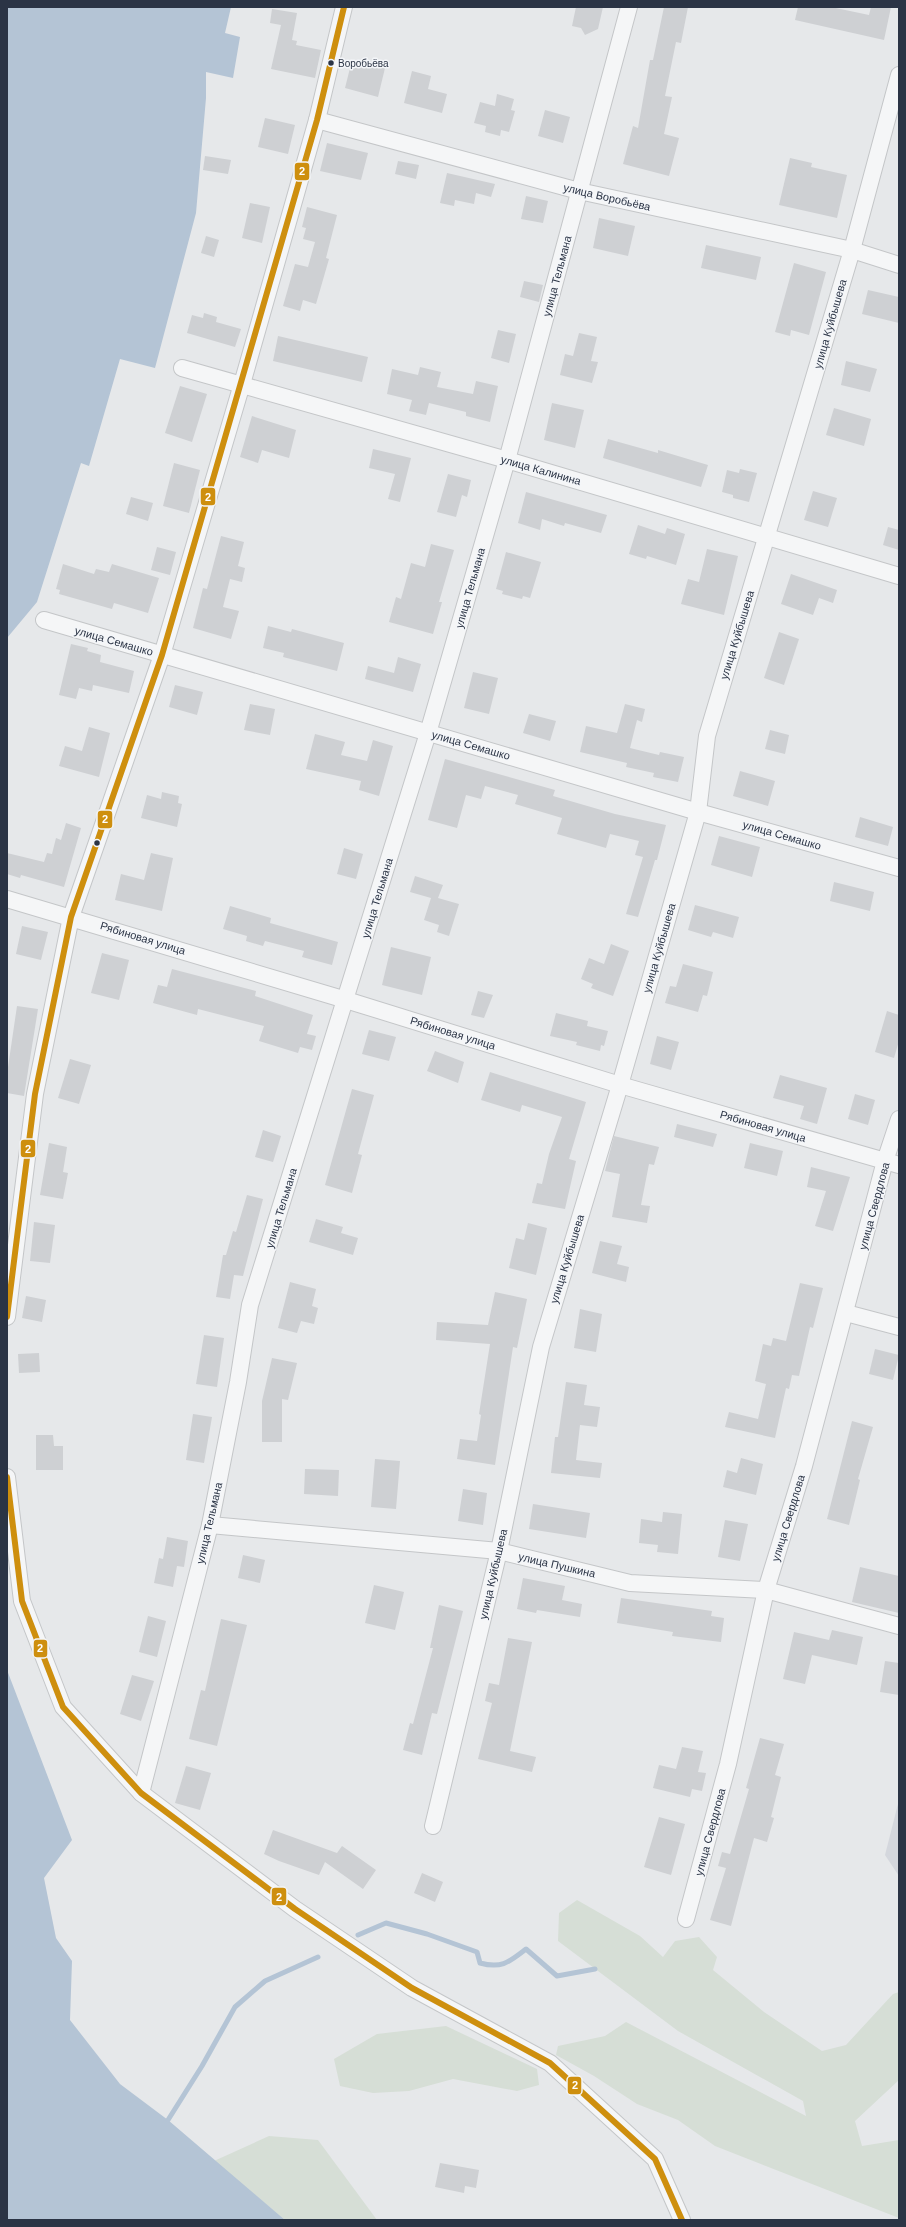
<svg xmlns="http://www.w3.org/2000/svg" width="906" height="2227" viewBox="0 0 906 2227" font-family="Arial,sans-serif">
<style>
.built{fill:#d4d7dd}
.green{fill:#d6ded6}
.water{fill:#b4c4d5}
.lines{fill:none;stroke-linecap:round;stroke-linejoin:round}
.stream{stroke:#b4c4d5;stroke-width:5}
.building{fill:#ced0d3}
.minor-casing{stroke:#c4c6c8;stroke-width:18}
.minor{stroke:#f5f6f7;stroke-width:16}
.bus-1-casing{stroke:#f4f6f9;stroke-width:9}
.bus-1{stroke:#ce8f0e;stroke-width:6}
.bus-dot{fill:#2b3445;stroke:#f4f6f9;stroke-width:1.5}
.labels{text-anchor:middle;stroke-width:3;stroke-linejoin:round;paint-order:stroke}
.bus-label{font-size:10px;fill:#2b3445;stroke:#f4f6f9;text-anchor:start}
.street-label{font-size:11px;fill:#2b3445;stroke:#f4f6f9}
.line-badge{stroke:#f4f6f9;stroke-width:1.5}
.badge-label{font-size:11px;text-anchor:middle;font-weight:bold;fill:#fff}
</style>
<rect width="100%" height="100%" fill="#e6e8ea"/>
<polygon class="built" points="899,1800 899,1876 885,1855"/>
<g class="green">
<polygon points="577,1900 640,1936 663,1957 675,1941 699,1937 717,1957 713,1970 764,2012 822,2051 846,2045 893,1994 899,1992 899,2080 855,2121 862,2146 899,2140 899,2218 715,2146 678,2120 637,2104 594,2076 556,2055 558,2046 605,2036 626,2022 806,2116 803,2101 678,2031 558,1941 559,1913"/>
<polygon points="446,2026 537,2069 539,2085 517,2091 453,2079 409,2091 373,2093 340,2086 334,2059 377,2034"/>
<polygon points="269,2136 318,2140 377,2220 285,2220 214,2161"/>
</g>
<g class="water">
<polygon points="7,7 231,7 225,33 240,37 233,78 206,72 206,98 196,213 155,368 120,359 89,466 81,463 37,602 7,638"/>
<polygon points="7,1670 72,1840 44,1878 56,1938 72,1961 70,2020 120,2084 168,2120 285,2220 7,2220"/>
</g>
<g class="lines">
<g class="stream">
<path d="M358 1935 386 1923 427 1934 477 1952 480 1963C502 1969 509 1962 526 1949L557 1976 595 1969"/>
<polyline points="168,2120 202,2066 235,2007 265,1981 318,1957"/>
</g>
</g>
<g class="building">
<polygon points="576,7 603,7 598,29 585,35 581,28 572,26"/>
<polygon points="664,7 688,7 681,43 676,42 665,96 672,97 664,134 679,138 669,176 623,164 633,126 638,128 650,60 653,60"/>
<polygon points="798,7 831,7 869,15 871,7 891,7 884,40 795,20"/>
<polygon points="272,9 297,13 292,40 297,41 296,45 321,50 315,78 271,69 281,25 270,23"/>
<polygon points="352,60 385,68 378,97 345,88"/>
<polygon points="412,71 431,76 428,89 447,94 442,113 404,103"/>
<polygon points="497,94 514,99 511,110 515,111 509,132 501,130 500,136 485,132 486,126 474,123 480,102 495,106"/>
<polygon points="545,110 570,117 563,143 538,136"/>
<polygon points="265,118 295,125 288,154 258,147"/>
<polygon points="327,143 368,153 361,180 320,171"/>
<polygon points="205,156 231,160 228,174 203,170"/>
<polygon points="790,158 812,163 811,167 847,175 837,218 779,205"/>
<polygon points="398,161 419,165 416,179 395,174"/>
<polygon points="447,173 495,184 491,197 476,193 474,204 455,200 454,206 440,203"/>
<polygon points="526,196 548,201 543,223 521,219"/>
<polygon points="250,203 270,207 262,243 242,238"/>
<polygon points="307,207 337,215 326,258 329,259 316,304 303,300 300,311 283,306 295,264 308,267 315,242 303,239 306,228 302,227"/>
<polygon points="599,218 635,226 628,256 593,248"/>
<polygon points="206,236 219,240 214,257 201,253"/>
<polygon points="706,245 761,257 756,280 701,268"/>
<polygon points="794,263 826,272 809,335 791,330 790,336 775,332"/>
<polygon points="524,281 543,285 539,302 520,297"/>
<polygon points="868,290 899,297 899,323 862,314"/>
<polygon points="204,313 217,317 216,322 241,329 235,347 187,333 192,315 203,318"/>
<polygon points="498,330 516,334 509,363 491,358"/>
<polygon points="579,333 597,337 591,361 598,362 592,383 560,375 565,354 573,356"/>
<polygon points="278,336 368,357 362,382 273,361"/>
<polygon points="846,361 877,369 870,392 841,385"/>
<polygon points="420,367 441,372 437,387 473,394 476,381 498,386 490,422 466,416 466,412 429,403 426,415 409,411 412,400 387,394 392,369 418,375"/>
<polygon points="180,386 207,394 192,442 165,433"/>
<polygon points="552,403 584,410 575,448 544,440"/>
<polygon points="834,408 871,419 864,446 826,435"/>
<polygon points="252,416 296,430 289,458 262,450 258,463 240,457"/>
<polygon points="608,439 658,453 658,450 708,465 701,487 603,458"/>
<polygon points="373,449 411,458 400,502 388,499 395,474 369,468"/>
<polygon points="174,463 200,470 189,513 163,506"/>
<polygon points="740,469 757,473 749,502 733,498 733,495 722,492 727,470 739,473"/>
<polygon points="448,474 471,480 467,497 462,495 456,517 437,512"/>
<polygon points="813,491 837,498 828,527 804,520"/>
<polygon points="526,492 607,515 601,533 565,523 564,526 542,519 540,530 518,523"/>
<polygon points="131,497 153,503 148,521 126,514"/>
<polygon points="638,525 665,534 667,528 685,534 676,565 647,556 646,559 629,554"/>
<polygon points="888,527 899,530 899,550 883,545"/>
<polygon points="221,536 244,542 238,566 245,568 242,582 230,579 223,607 239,611 231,639 193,628 203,588 207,589"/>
<polygon points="431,544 454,550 439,602 442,602 433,634 389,622 396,597 401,599 411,563 425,567"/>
<polygon points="157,547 176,552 170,575 151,570"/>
<polygon points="707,549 738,556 724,615 681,604 688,579 699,582"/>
<polygon points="506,552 541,562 530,598 523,596 522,599 502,594 503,591 496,589"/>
<polygon points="63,564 94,574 96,569 109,572 112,564 159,578 148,613 114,603 112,609 59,594 60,590 56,589"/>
<polygon points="791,574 837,590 833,603 819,598 813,615 781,604"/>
<polygon points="268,626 291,632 292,629 344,643 337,671 283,657 284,653 263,648"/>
<polygon points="779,632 799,639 784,685 764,678"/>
<polygon points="71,644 88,648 87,651 101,655 100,662 134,671 129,693 93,685 92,691 79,688 76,699 59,695"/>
<polygon points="398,657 421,664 413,692 365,679 368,666 394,673"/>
<polygon points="473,672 498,678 489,714 464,708"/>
<polygon points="175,685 203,692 197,715 169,707"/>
<polygon points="250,704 275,709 270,735 244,730"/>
<polygon points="625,704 645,709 642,722 637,720 630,748 659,755 660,752 684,757 678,782 653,777 654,773 626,767 627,763 580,752 586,726 617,733"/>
<polygon points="529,714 556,721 550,741 523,733"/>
<polygon points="89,727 110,733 99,777 59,766 65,746 82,751"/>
<polygon points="770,730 789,735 785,754 765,749"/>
<polygon points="315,734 345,742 341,755 367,761 373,740 393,746 379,796 359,790 361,781 306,769"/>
<polygon points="445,759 555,790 553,796 615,814 666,825 657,860 655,860 638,917 626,914 643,857 635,855 639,841 610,834 606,848 557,834 562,818 515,804 518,795 485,786 481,799 466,795 457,828 428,820"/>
<polygon points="740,771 775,781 768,806 733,796"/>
<polygon points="162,792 179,796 178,803 182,804 177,827 141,818 147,795 161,799"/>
<polygon points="860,817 893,827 888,846 855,837"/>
<polygon points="66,823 81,828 64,887 21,875 20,878 7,874 7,853 44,862 47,853 52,854 56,838 61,840"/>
<polygon points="719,836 760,847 752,877 711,865"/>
<polygon points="344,848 363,854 356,879 337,874"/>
<polygon points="151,853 173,858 162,911 115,900 121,874 144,880"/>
<polygon points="415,876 443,885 438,898 459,904 449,936 437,932 439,925 424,920 431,898 410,892"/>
<polygon points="834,882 874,892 870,911 830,901"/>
<polygon points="695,905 739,917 733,938 713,932 711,937 688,930"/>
<polygon points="230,906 271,918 270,923 338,942 332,965 302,957 304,951 265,941 263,946 246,941 247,936 223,929"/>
<polygon points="22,926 48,932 41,960 16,954"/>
<polygon points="611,944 629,951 613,996 591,988 593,984 581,979 589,958 604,964"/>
<polygon points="391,947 431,957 422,995 382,985"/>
<polygon points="102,953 129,960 119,1000 91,993"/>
<polygon points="683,964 713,972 707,996 703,995 698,1012 665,1003 670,986 676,987"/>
<polygon points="172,969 256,991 255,996 313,1015 307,1034 316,1036 312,1050 300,1047 298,1053 259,1041 264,1026 198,1009 197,1015 153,1003 158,985 167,987"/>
<polygon points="478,991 493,995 484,1018 471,1015"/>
<polygon points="17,1006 38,1009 24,1096 7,1093 7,1074"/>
<polygon points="887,1011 899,1015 899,1041 894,1058 875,1052"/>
<polygon points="556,1013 588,1021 587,1026 608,1031 604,1046 601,1045 600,1051 576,1045 577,1042 550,1036"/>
<polygon points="369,1030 396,1037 389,1061 362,1054"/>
<polygon points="657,1036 679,1042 671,1070 650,1064"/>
<polygon points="435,1051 464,1062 458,1083 427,1071"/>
<polygon points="70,1059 91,1065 79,1104 58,1098"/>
<polygon points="490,1072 586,1102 569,1159 576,1161 565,1209 532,1203 537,1183 542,1184 549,1154 562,1117 522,1105 520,1112 481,1100"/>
<polygon points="780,1075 827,1088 817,1124 800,1119 804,1106 773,1098"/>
<polygon points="352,1089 374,1095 358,1154 362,1155 352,1193 325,1185"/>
<polygon points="855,1094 875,1100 868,1125 848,1119"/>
<polygon points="677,1124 717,1134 713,1147 674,1137"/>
<polygon points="263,1130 281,1136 273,1162 255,1157"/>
<polygon points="614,1136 659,1147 654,1165 649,1164 641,1205 650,1206 647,1223 612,1217 620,1174 605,1171"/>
<polygon points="49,1143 67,1147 63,1172 68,1173 63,1199 40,1195"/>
<polygon points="750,1143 783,1151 777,1176 744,1168"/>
<polygon points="811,1167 850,1177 833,1231 815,1226 826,1191 807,1187"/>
<polygon points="247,1195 263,1199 243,1276 234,1275 230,1299 216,1297 223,1255 226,1255 233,1231 236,1232"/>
<polygon points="316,1219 343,1227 341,1233 358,1238 353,1255 309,1242"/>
<polygon points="34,1222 55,1225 50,1263 30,1261"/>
<polygon points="528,1223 547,1228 536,1275 509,1268 516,1238 524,1240"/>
<polygon points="600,1241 622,1246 617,1264 629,1267 626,1282 592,1273"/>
<polygon points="290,1282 316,1289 312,1306 318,1308 314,1324 301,1321 297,1333 278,1328"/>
<polygon points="800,1283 823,1288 813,1328 810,1327 799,1376 792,1375 789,1389 786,1388 775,1438 725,1427 729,1412 758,1419 766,1384 755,1381 763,1344 771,1346 773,1338 786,1341"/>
<polygon points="495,1292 527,1299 517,1348 513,1347 495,1465 457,1459 460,1439 477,1441 481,1415 479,1414 490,1344 436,1340 437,1322 488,1325"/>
<polygon points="26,1296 46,1300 42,1322 22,1318"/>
<polygon points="580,1309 602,1314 596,1352 574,1348"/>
<polygon points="204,1335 224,1338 217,1387 196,1384"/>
<polygon points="875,1349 899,1355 893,1380 869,1374"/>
<polygon points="39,1353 40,1372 19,1373 18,1354"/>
<polygon points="272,1358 297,1363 288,1400 282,1399 282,1442 262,1442 262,1401"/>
<polygon points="566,1382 587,1385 584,1405 600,1407 597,1427 580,1425 576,1460 602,1463 600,1478 551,1473 555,1437 558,1437"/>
<polygon points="193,1414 212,1417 204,1463 186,1460"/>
<polygon points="852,1421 873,1427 858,1479 860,1480 849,1525 827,1519"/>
<polygon points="36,1435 53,1435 54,1446 63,1446 63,1470 36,1470"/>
<polygon points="741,1458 763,1464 756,1495 723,1487 727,1470 737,1473"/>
<polygon points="375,1459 400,1461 396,1509 371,1507"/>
<polygon points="305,1469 339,1470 338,1496 304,1494"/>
<polygon points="463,1489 487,1493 483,1525 458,1521"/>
<polygon points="533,1504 590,1513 586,1538 529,1529"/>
<polygon points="663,1512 682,1514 678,1554 657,1552 658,1545 639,1543 641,1519 662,1522"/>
<polygon points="725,1520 748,1524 740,1561 718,1557"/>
<polygon points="167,1537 188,1541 184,1567 177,1566 173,1587 154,1583 159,1558 163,1559"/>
<polygon points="243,1555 265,1560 260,1583 238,1578"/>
<polygon points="860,1567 899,1576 899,1613 852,1602"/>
<polygon points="523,1578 565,1586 562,1600 582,1604 580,1617 537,1610 536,1613 517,1609"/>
<polygon points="374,1585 404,1592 395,1630 365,1623"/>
<polygon points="621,1598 712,1611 711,1616 724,1618 721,1642 672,1636 673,1632 617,1623"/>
<polygon points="439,1605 463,1611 437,1714 432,1713 422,1755 403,1750 410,1723 413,1724 433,1648 430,1648"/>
<polygon points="148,1616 166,1621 157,1657 139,1652"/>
<polygon points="221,1619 247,1625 217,1746 189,1739 201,1690 205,1691"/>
<polygon points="832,1630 863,1637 857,1665 812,1655 805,1684 783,1679 794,1632 829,1640"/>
<polygon points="508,1638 532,1642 510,1751 536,1757 532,1772 478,1759 492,1703 485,1701 489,1683 499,1685"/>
<polygon points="885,1661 899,1663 899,1695 880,1692"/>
<polygon points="132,1675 154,1681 141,1721 120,1714"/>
<polygon points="760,1738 784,1744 775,1775 781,1777 771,1817 774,1818 767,1842 754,1838 731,1926 710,1920 726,1868 718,1866 722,1852 730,1854 749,1789 746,1788"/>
<polygon points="682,1747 703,1751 698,1772 706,1773 702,1791 692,1789 690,1797 653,1788 659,1765 676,1769"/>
<polygon points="186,1766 211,1773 200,1810 175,1803"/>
<polygon points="659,1817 685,1824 671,1875 644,1867"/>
<polygon points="273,1830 337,1853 342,1846 376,1870 363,1889 325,1862 319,1875 279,1861 264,1854"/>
<polygon points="422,1873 443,1882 435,1902 414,1893"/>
<polygon points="440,2163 479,2170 476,2188 465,2186 464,2193 435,2187"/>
</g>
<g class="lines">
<g class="minor-casing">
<g id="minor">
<polyline points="317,120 579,191 852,250 899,265"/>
<polyline points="182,368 507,460 899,576"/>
<polyline points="44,620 698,812 899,868"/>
<polyline points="7,899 346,1000 620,1085 899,1165"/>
<polyline points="846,1313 899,1327"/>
<polyline points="7,1317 35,1094 71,917 162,655 242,384 317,120 344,7"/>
<polyline points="7,1477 22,1601 63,1707 141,1793 295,1909 412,1988 550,2063 655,2159 682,2220"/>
<polyline points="210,1525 499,1551 630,1583 766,1590 899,1626"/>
<polyline points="141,1793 210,1525 238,1382 250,1305 428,733 507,460 629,7"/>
<polyline points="433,1826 499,1551 541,1347 620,1085 698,812 707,736 852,250 899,75"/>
<polyline points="686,1919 728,1764 766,1590 804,1466 885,1161 899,1119"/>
</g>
</g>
<use href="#minor" class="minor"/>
<g class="bus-1-casing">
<g id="bus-1">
<polyline points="7,1317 35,1094 71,917 162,655 317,120 344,7"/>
<polyline points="7,1477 22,1601 63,1707 141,1793 295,1909 412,1988 550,2063 655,2159 682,2220"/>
</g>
</g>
<use href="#bus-1" class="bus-1"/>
</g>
<g class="bus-dot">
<circle cx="331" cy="63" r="3.5"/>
<circle cx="97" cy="843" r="3.5"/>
</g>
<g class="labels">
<g class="bus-label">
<text x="338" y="67">Воробьёва</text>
</g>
<g class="street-label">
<text transform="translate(607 197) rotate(13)" y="4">улица Воробьёва</text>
<text transform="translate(557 276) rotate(-75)" y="4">улица Тельмана</text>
<text transform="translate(830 324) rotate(-74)" y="4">улица Куйбышева</text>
<text transform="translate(541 470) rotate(16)" y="4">улица Калинина</text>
<text transform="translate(470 588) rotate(-74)" y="4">улица Тельмана</text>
<text transform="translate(737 635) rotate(-73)" y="4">улица Куйбышева</text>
<text transform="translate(114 641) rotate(16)" y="4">улица Семашко</text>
<text transform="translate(471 745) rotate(16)" y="4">улица Семашко</text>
<text transform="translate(782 835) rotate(16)" y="4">улица Семашко</text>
<text transform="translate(377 898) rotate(-73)" y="4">улица Тельмана</text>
<text transform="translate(143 938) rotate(17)" y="4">Рябиновая улица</text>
<text transform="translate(659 948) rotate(-74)" y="4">улица Куйбышева</text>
<text transform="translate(453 1033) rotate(17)" y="4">Рябиновая улица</text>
<text transform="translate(763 1126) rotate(16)" y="4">Рябиновая улица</text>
<text transform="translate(874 1206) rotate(-75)" y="4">улица Свердлова</text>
<text transform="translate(281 1208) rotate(-73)" y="4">улица Тельмана</text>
<text transform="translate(567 1259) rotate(-73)" y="4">улица Куйбышева</text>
<text transform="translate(788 1518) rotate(-73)" y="4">улица Свердлова</text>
<text transform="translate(209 1523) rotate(-77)" y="4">улица Тельмана</text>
<text transform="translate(557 1565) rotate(13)" y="4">улица Пушкина</text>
<text transform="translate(493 1574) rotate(-77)" y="4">улица Куйбышева</text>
<text transform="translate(710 1832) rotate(-75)" y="4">улица Свердлова</text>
</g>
</g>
<g class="line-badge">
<rect x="294" y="162" width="16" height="19" rx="4" fill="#ce8f0e"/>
<rect x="200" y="487" width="16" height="19" rx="4" fill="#ce8f0e"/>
<rect x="97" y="810" width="16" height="19" rx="4" fill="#ce8f0e"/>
<rect x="20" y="1139" width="16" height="19" rx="4" fill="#ce8f0e"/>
<rect x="33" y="1639" width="15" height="19" rx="4" fill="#ce8f0e"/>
<rect x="271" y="1887" width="16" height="19" rx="4" fill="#ce8f0e"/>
<rect x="567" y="2076" width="15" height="19" rx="4" fill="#ce8f0e"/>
</g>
<g class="badge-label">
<text x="302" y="175">2</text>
<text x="208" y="501">2</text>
<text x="105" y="823">2</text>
<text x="28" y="1153">2</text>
<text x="40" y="1652">2</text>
<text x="279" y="1901">2</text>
<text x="575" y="2089">2</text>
</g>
<rect width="906" height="2227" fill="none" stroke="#2b3445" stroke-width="16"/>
</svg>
